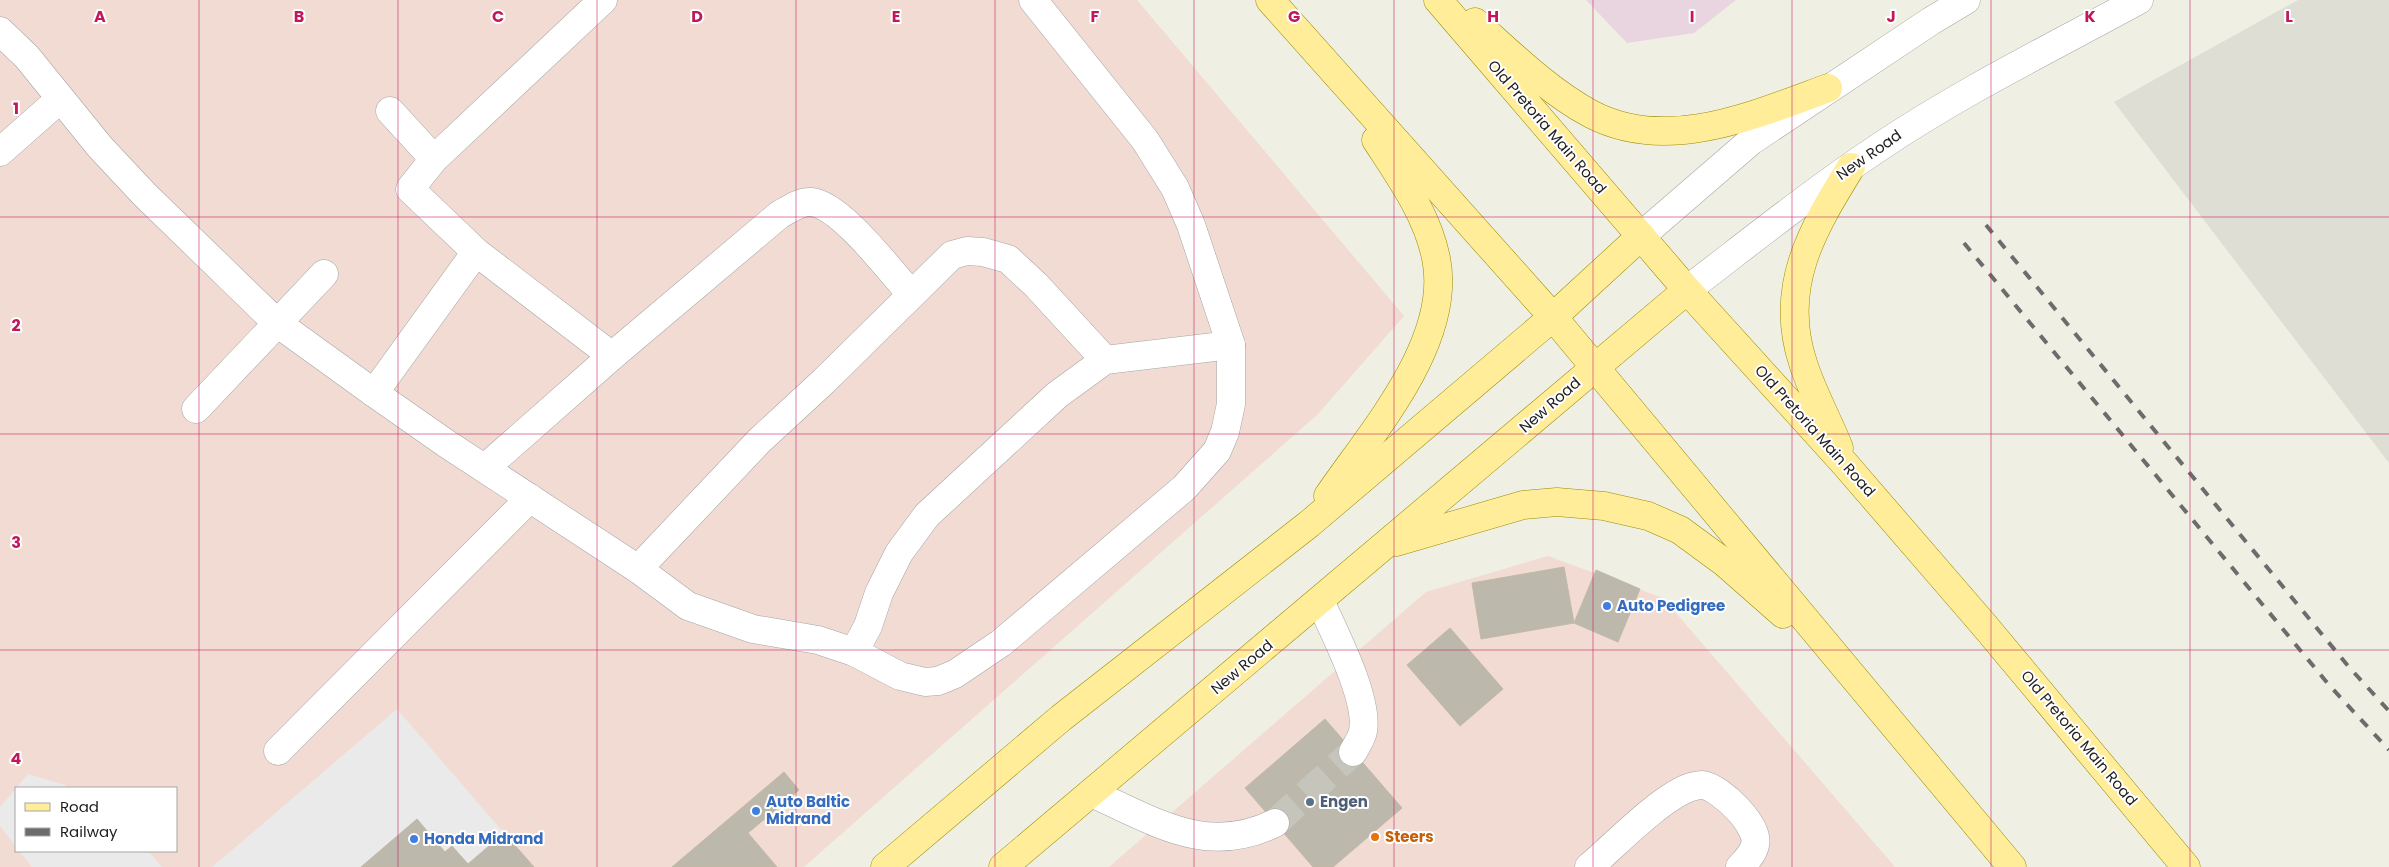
<svg xmlns="http://www.w3.org/2000/svg" width="2389" height="867" viewBox="0 0 2389 867" font-family="Poppins,sans-serif">
<style>
.commercial{fill:#f1dbd2;fill-rule:evenodd}
.airport{fill:#deded5}
.railway{fill:#e9d5e0}
.parking{fill:#eaeaea}
.building{fill:#bcb8ac;stroke:#c2b9a5}
.lines{fill:none;stroke-linecap:round;stroke-linejoin:round}
.minor-tunnel{stroke:#c6c5bc;stroke-width:28;stroke-dasharray:28 14;stroke-linecap:butt}
.minor-casing{stroke:#a5a5a5;stroke-width:29}
.major-casing{stroke:#988c00;stroke-width:29}
.minor{stroke:#fff;stroke-width:28}
.major{stroke:#ffed99;stroke-width:28}
.rail{stroke:#6c6c6c;stroke-width:4;stroke-dasharray:10 10;stroke-linecap:butt}
.grid{fill:none;stroke:#c2185b;stroke-width:1;stroke-opacity:0.55}
.shop-dot{fill:#3f7fe0;stroke:#fff;stroke-width:2}
.service-dot{fill:#5c6f8a;stroke:#fff;stroke-width:2}
.food-dot{fill:#e8710a;stroke:#fff;stroke-width:2}
.labels{text-anchor:middle;stroke-width:4;stroke-linejoin:round;paint-order:stroke}
.street-label{font-size:15px;fill:#1e1e1e;stroke:#fff}
.shop-label{font-size:15px;font-weight:bold;fill:#366cbe;stroke:#fff;text-anchor:start}
.service-label{font-size:15px;font-weight:bold;fill:#4e5e75;stroke:#fff;text-anchor:start}
.food-label{font-size:15px;font-weight:bold;fill:#c56008;stroke:#fff;text-anchor:start}
.grid-label{font-size:16px;text-anchor:middle;font-weight:bold;fill:#c2185b;stroke:#fff;stroke-width:4;stroke-linejoin:round;paint-order:stroke}
</style>
<rect width="100%" height="100%" fill="#f0efe3"/>
<g class="commercial">
<path d="M0 0H1137L1404 316 1317 415 804 867H0ZM16 788H176V851H16Z"/>
<polygon points="1548,556 1663,598 1895,867 1109,867 1426,592"/>
</g>
<polygon class="airport" points="2298,0 2389,0 2389,463 2114,102"/>
<polygon class="railway" points="1586,0 1736,0 1694,33 1627,43"/>
<g class="parking">
<polygon points="397,709 504,833 468,864 452,846 445,852 417,819 361,867 212,867"/>
<polygon points="28,774 65,785 68,788 16,788 16,847 0,826 0,807"/>
<polygon points="19,851 148,851 162,867 32,867"/>
</g>
<g class="building">
<polygon points="1564,567 1574,623 1481,639 1472,583"/>
<polygon points="1596,570 1640,589 1618,642 1574,623"/>
<polygon points="1450,628 1503,689 1460,726 1407,665"/>
<polygon points="1325,719 1402,808 1333,867 1313,867 1245,788"/>
<polygon points="784,772 799,790 748,833 777,867 672,867"/>
<polygon points="417,819 445,852 452,846 468,864 504,833 534,867 361,867"/>
</g>
<g class="lines">
<polyline class="minor-tunnel" points="1275,823 1353,752"/>
<g class="minor-casing">
<g id="minor">
<polyline points="603,0 434,159 410,189 476,252 612,356"/>
<polyline points="0,31 27,57 100,147 145,195 277,323 374,393 447,444 638,569 688,606 753,629 818,640 854,652 900,676 925,682 938,681 955,674 1001,643 1184,488 1217,451 1225,432 1231,404 1231,345 1191,225 1175,188 1145,140 1033,0"/>
<polyline points="390,111 434,159"/>
<polyline points="0,152 60,99"/>
<polyline points="1641,236 1751,141 1931,21 1966,0"/>
<path d="M1687 290C1750 242 1812 192 1878 148 1961 92 2051 48 2139 0"/>
<polyline points="374,393 476,252"/>
<polyline points="196,409 324,274"/>
<path d="M485 468 612 356 779 215C788 210 800 201 811 202 840 204 891 272 911 294"/>
<polyline points="638,569 759,441 824,381 952,255 967,251 983,252 1008,259 1036,285 1105,360"/>
<path d="M1320 601C1334 632 1369 699 1363 731 1362 738 1356 746 1353 752"/>
<polyline points="854,652 868,626 879,593 899,553 927,515 1057,395 1105,360 1231,345"/>
<polyline points="278,751 530,498"/>
<path d="M1091 793C1155 821 1206 857 1275 823"/>
<path d="M1589 867C1615 845 1658 800 1688 788 1692 787 1699 784 1703 785 1721 788 1760 826 1755 845 1753 854 1746 861 1740 867"/>
</g>
</g>
<g class="major-casing">
<g id="major">
<polyline points="1270,0 1553,317 2012,867"/>
<polyline points="1438,0 1687,290 1844,463 1984,625 2186,867"/>
<path d="M1475 22C1511 54 1548 91 1591 114 1667 154 1754 115 1828 88"/>
<path d="M1839 448C1828 420 1812 392 1803 363 1778 287 1812 230 1851 167"/>
<path d="M1328 496C1373 430 1453 341 1436 258 1427 214 1400 177 1376 140"/>
<polyline points="1396,542 1523,505 1557,502 1604,506 1648,516 1680,530 1725,563 1783,614"/>
<polyline points="885,867 1061,718 1309,524 1553,317 1641,236"/>
<polyline points="1003,867 1687,290"/>
</g>
</g>
<use href="#minor" class="minor"/>
<use href="#major" class="major"/>
<g class="rail">
<polyline points="1986,225 2348,666 2389,711"/>
<polyline points="1964,243 2329,685 2389,750"/>
</g>
</g>
<path class="grid" d="M199 0V867M398 0V867M597 0V867M796 0V867M995 0V867M1194 0V867M1394 0V867M1593 0V867M1792 0V867M1991 0V867M2190 0V867M0 217H2389M0 434H2389M0 650H2389"/>
<g class="shop-dot">
<circle cx="1607" cy="606" r="5"/>
<circle cx="756" cy="811" r="5"/>
<circle cx="414" cy="839" r="5"/>
</g>
<circle class="service-dot" cx="1310" cy="802" r="5"/>
<circle class="food-dot" cx="1375" cy="837" r="5"/>
<g class="labels">
<g class="street-label">
<text transform="translate(1547 127) rotate(49)" y="5">Old Pretoria Main Road</text>
<text transform="translate(1869 155) rotate(-35)" y="5">New Road</text>
<text transform="translate(1550 405) rotate(-41)" y="5">New Road</text>
<text transform="translate(1815 431) rotate(48)" y="5">Old Pretoria Main Road</text>
<text transform="translate(1242 667) rotate(-40)" y="5">New Road</text>
<text transform="translate(2079 738) rotate(50)" y="5">Old Pretoria Main Road</text>
</g>
<g class="shop-label">
<text x="1617" y="611">Auto Pedigree</text>
<text x="766" y="807">Auto Baltic<tspan x="766" dy="17">Midrand</tspan></text>
<text x="424" y="844">Honda Midrand</text>
</g>
<g class="service-label">
<text x="1320" y="807">Engen</text>
</g>
<g class="food-label">
<text x="1385" y="842">Steers</text>
</g>
</g>
<g class="grid-label">
<text x="100" y="22">A</text>
<text x="299" y="22">B</text>
<text x="498" y="22">C</text>
<text x="697" y="22">D</text>
<text x="896" y="22">E</text>
<text x="1095" y="22">F</text>
<text x="1294" y="22">G</text>
<text x="1493" y="22">H</text>
<text x="1692" y="22">I</text>
<text x="1891" y="22">J</text>
<text x="2090" y="22">K</text>
<text x="2289" y="22">L</text>
<text x="16" y="114">1</text>
<text x="16" y="331">2</text>
<text x="16" y="548">3</text>
<text x="16" y="764">4</text>
</g>
<rect x="15" y="787" width="162" height="65" fill="#ffffff" stroke="#a5a5a5"/>
<rect x="25" y="803" width="25" height="8" fill="#ffed99" stroke="#a5a5a5"/>
<text x="60" y="812" font-size="15" fill="#1e1e1e">Road</text>
<rect x="25" y="828" width="25" height="8" fill="#6c6c6c" stroke="#a5a5a5"/>
<text x="60" y="837" font-size="15" fill="#1e1e1e">Railway</text>
</svg>
